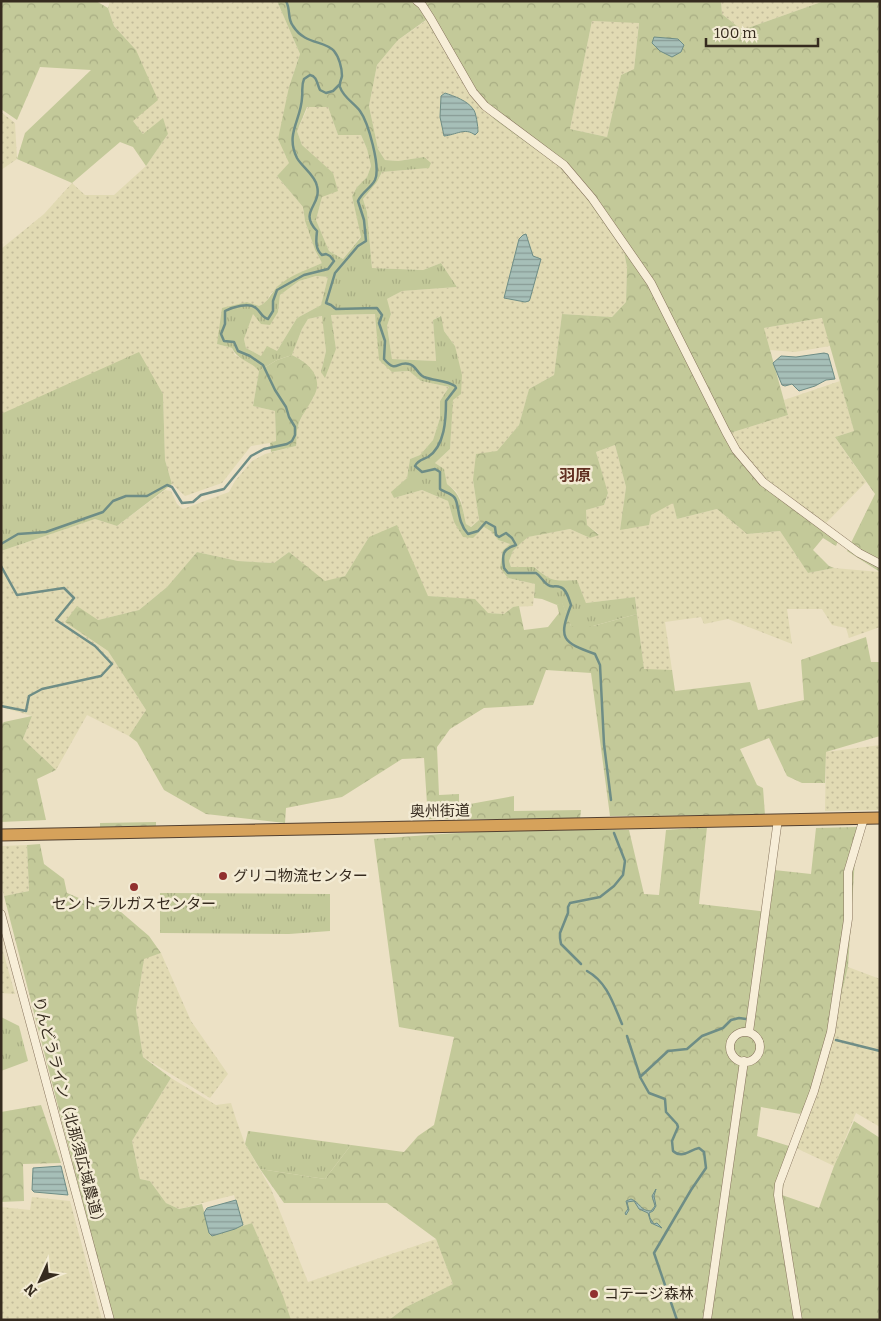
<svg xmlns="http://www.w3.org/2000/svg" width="881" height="1321" viewBox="0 0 881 1321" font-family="Bitter,'Noto Sans JP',serif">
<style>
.farmland{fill:url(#farmland-dots)}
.grass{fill:url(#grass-tufts);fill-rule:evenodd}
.forest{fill:url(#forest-crowns);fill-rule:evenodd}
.water{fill:url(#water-rules);stroke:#6e8d86}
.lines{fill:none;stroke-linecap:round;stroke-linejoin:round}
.stream{stroke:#6e8d86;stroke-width:2.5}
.minor-casing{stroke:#86735c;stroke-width:9}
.highway-casing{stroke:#544130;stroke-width:13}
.minor{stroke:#f7eed8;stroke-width:8}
.highway{stroke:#d6a25b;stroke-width:11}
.poi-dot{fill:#91302f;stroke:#f3ebd4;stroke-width:2}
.labels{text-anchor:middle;stroke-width:5;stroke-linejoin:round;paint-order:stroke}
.street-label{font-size:15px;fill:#362b1f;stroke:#f3ebd4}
.poi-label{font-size:15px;fill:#362b1f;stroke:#f3ebd4;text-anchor:start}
.neighbourhood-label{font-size:16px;font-weight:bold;fill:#612f21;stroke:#f3ebd4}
</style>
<defs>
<pattern id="farmland-dots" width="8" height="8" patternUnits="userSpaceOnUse" patternTransform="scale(1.25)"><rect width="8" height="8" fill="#e1dab3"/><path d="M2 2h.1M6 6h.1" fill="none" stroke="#c2bb9a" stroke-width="1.8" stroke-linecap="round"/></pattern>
<pattern id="grass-tufts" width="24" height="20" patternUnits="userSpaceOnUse" patternTransform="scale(1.25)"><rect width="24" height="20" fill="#c3c999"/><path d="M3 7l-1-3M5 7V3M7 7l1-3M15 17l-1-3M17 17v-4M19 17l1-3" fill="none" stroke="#a8ad83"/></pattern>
<pattern id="forest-crowns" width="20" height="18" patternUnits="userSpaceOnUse" patternTransform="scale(1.25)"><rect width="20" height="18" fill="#c3c999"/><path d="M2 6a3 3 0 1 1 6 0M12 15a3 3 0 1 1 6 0" fill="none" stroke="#a8ad83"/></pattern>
<pattern id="water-rules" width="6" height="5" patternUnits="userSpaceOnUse" patternTransform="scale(1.25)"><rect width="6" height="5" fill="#a6bfb8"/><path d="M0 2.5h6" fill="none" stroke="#889b95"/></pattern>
</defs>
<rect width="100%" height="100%" fill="#ece1c5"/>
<g class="farmland">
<polygon points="110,1 229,1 231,3 235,1 277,1 300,54 289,87 289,164 277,176 303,207 305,221 315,250 322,263 296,275 271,293 265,304 259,307 247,302 217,344 232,348 235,355 254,364 259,371 253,406 275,411 276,442 251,446 222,483 185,496 172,484 165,460 163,394 1,415 1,249 44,214 72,183 85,195 114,195 146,166 168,134 143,134 133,121 136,50 114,26 108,8"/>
<polygon points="721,1 824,1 742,30 722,14"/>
<polygon points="427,20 473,98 495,120 557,165 579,188 624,252 627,267 626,302 612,317 562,314 554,375 529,389 519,425 473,480 479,520 470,527 466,524 461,500 456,491 447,484 444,470 435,463 450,449 455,346 444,331 440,316 433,320 436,361 392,359 387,326 391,314 386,300 401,291 457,287 441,263 423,270 372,268 367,212 363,199 377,182 382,172 429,168 424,157 398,161 385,160 378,149 369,106 377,65 398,40"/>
<polygon points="592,21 639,22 634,69 621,75 607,137 570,129"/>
<polygon points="308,107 328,107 338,135 361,135 367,149 371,166 367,177 357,187 352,196 361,236 343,259 329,251 316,220 322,197 315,158 302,145 297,131"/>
<polygon points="1,112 15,123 17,159 1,170"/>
<polygon points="316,276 328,277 321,305 297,318 277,351 261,356 246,348 244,339 253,313 278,312 280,295 299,281"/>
<polygon points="375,314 392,372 409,371 421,381 449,387 440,401 440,418 433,440 420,455 410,459 407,478 392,492 394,498 422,490 448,501 454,522 480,532 484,527 492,532 498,540 510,544 503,550 508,578 535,584 533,606 513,607 504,614 487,613 476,600 428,596 369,537 345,576 325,582 289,552 274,563 238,561 197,552 167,587 139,610 98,620 65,622 108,651 146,710 129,736 87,715 56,770 23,739 32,716 1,707 1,551 95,519 117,526 165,490 171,491 177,504 183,509 229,492 235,481 252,461 265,454 296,446 297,427 307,406 314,397 303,361 292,355 302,329 308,319 323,316 326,351 321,372 336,349 331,315"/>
<polygon points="823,318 830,346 795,352 770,350 764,328"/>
<polygon points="840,381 854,431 835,437 866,482 826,523 767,481 738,448 730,433 788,415 784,400"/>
<polygon points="615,445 626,487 620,530 673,502 677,519 717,509 747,534 780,531 808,573 834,568 880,572 880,627 849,638 846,628 832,625 822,609 787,609 792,644 728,619 704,624 701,617 665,622 672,670 644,670 635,597 586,603 577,580 556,581 547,577 534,567 511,567 509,561 513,551 527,537 570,529 590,538 599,534 587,525 586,510 604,505 608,494 596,452"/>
<polygon points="880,745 880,810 825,811 826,752"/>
<polygon points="27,845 29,891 4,896 1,885 1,846"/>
<polygon points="1,944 15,994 1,993"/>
<polygon points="161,953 191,1021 228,1074 210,1098 143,1057 136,1010 144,958"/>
<polygon points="848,967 880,979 880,1127 856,1113 834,1166 796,1148 818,1090"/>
<polygon points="171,1078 216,1105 231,1103 236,1119 245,1144 271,1189 308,1282 436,1239 453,1284 406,1307 389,1320 290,1320 252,1223 243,1226 234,1195 179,1209 166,1203 150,1181 140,1179 132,1141"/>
<polygon points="32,1197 70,1201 102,1320 1,1320 1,1207 30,1210"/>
</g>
<g class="grass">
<path d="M367 149H378L385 160 398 161 424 157 431 163 429 168 382 172 377 182 363 199 367 212 372 268 423 270 441 263 457 287 402 291 387 299 391 314 387 326 392 359 436 361 433 320 441 316 444 331 455 346 462 375 461 394 453 400 450 449 435 463 444 469 447 484C462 495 462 507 466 524L471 527 479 520 484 527 473 538 463 537 454 522 448 501 422 490 394 498 391 492 407 478 410 459 420 455 433 440 440 418V401L449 387 421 381 409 371 392 372 379 360 375 314 331 315 336 349 325 378 321 372 326 351 322 316 308 319 302 329 292 355 277 360 259 371C251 361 237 360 232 348L217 344 222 308 247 302 259 306C268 303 271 293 278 286 290 275 307 270 322 263L315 250 305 221 316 220 329 251 343 259 361 237 352 196 357 187 367 177 371 166ZM316 276 328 277 321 305 297 318 277 351 267 346 261 356 246 348 244 339 253 314 261 324 270 325 278 312 280 295 299 281Z"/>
<polygon points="139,352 163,394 165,460 172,484 117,526 95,519 1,551 1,414"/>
<path d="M510 544H520L513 551 509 561 511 567H534C552 582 554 581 577 580L586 603 635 597 637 614 593 626H571L562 603 557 605 542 599 534 598 535 584 508 578 500 568 503 550Z"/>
<polygon points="160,893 330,894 330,931 289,934 160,933"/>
<polygon points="1,1017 19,1026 28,1061 1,1071"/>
<polygon points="248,1131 351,1145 325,1179 260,1169 245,1144"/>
</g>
<g class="forest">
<polygon points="1,1 96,1 108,8 114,26 136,50 158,100 133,121 143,134 163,118 168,134 146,166 133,147 120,142 72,183 17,159 25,133 91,70 40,67 17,120 1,109"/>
<path d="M277 1H721L722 14 742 30 824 1H880V572L847 551 875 494 835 437 854 431 822 318 764 328 788 415 730 433 734 451 762 483 838 541 836 546 823 538 813 550 829 566 834 568 808 573 780 531 747 534 717 509 677 519 673 503 651 515 649 525 620 530 626 487 615 445 596 452 608 493 604 505 586 510 587 525 599 535 590 538 570 529 528 537 520 544H510L498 540 492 532 484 527 479 520 473 480 476 454 497 451 519 425 529 389 554 375 562 314 612 317 626 302 627 267 624 252 579 188 557 165 495 120 473 98 426 20 398 40 377 65 369 106 378 149H367L361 135H338L328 107H307L297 131 302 145 333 173 338 191 322 197 316 220 305 221 303 207 277 176 289 163 278 139 289 87 300 54ZM592 21 639 23 634 69 621 75 607 137 570 129Z"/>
<path d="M292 355C309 363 325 378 313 398 308 408 301 415 298 426 296 432 297 440 296 446L271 452 270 443 276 441 275 411 253 406 259 371 277 360Z"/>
<polygon points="397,525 428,596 475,599 488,613 504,614 513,607 519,606 524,630 548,627 559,613 557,605 562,602 571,626 593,626 637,614 644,669 672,670 675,691 750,682 758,710 804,700 801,660 866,637 871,662 880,662 880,736 826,752 825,783 802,783 787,776 769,738 740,749 757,785 763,788 765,815 610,816 591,673 546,670 533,705 484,708 450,729 437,747 439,795 459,794 459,806 514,796 514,811 581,810 580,819 428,819 424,758 402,759 342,797 286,808 285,823 206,814 164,790 137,742 129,736 146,710 108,651 65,622 77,606 98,620 139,610 167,587 197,552 238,561 274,563 289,552 325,581 345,576 369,537"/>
<polygon points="32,716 23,739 56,770 37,779 46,820 1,822 1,725 4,722"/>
<polygon points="156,822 156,826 100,827 100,823"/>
<path d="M707 827 699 904 768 912 774 870 811 874 816 828 857 827 848 967 818 1090 800 1114 761 1107 757 1136 789 1146 782 1195 819 1208 834 1166 854 1121 880 1138V1320H389L406 1307 453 1284 436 1239 387 1203H284L260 1169 325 1179 351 1145 404 1152 418 1136 434 1125 454 1037 399 1027 374 839C458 832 544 827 629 830L644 894 659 895 666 830Z"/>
<polygon points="40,844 44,864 64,879 67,893 98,906 107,900 149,936 161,953 144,959 136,1010 143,1057 171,1078 132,1141 140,1179 150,1181 166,1203 179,1209 202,1204 211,1236 252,1223 283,1296 291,1320 113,1320 4,896 29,891 27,845"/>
<polygon points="41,1105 61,1163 23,1164 24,1201 1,1202 1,1112"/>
</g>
<g class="water">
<polygon points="654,37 678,39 684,45 681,52 672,57 660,51 652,43"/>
<path d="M445 93C454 96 468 101 473 109 476 111 478 127 478 132L475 135C465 127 456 135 444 136L440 117 441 96Z"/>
<polygon points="526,234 533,256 541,259 530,299 529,301 525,302 504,298 519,239 523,235"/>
<polygon points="824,353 828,354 835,379 826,380 815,386 799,391 792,384 785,386 782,385 773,363 781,356 796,357"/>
<polygon points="61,1166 68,1195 34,1192 32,1190 33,1168"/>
<path d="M656 1189 654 1196 656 1206 653 1211 649 1213 650 1218 654 1224 657 1223 662 1228 651 1223 648 1213 639 1209 634 1201 627 1202 629 1210 626 1215 625 1213 628 1209 626 1201 631 1199C640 1202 640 1211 651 1211L655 1206 652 1196Z"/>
<polygon points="236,1200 243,1225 235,1229 212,1236 209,1233 204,1213 207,1208"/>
</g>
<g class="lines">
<g class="stream">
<path d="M286 1C291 10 287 19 293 26 305 45 324 40 334 51 339 57 342 68 342 76 341 81 339 83 340 87 343 97 354 103 360 111 368 122 381 167 375 180 371 188 362 192 358 201L364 220 366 241 358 246 335 273 326 303 331 305 336 309 377 308 382 315 379 323 385 341 384 359C397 374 396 361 409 364 416 365 417 374 424 377 434 381 446 380 455 386L456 388 446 401C446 419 445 446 428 457 422 460 418 460 415 466L422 472 435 469 440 472V489C444 492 451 493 454 497 460 503 456 521 468 534L478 531 486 522 495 527 496 535 499 537 506 533 512 538 516 545C502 549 502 555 504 568L508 573H536C541 576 543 582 548 585 552 588 556 585 560 587 566 588 569 599 571 605 558 639 562 642 595 654L600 665 604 744 611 800"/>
<path d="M1 544 18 534 46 532 103 512 113 501 126 496H147L167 485 172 487 182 503 193 502 201 495 224 489 251 456 264 449 287 444 292 441 295 435V427L289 417 286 407 275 390 263 365 250 356 238 351 234 342 224 341 221 334 225 324V311C233 307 249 302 256 308 261 312 261 317 268 319L273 311V301L277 290 304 275 328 269 334 261 330 256 326 254 322 255C315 249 316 240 317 231 298 211 322 206 317 186 315 175 302 167 297 158 285 134 301 120 302 98 303 91 301 86 304 79L310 75C317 76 317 84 320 90L326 93 333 91 339 85"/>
<polyline points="1,566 17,595 64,588 74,598 56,620 95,646 112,664 101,676 42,689 29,696 26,711 1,706"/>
<polyline points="581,964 561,944 560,938 560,933 568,913 568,907 570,903 600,897 614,886 623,875 625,861 614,833"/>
<path d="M587 971C607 982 613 1003 622 1024"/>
<polyline points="627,1036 640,1076"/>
<polyline points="836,1040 880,1051"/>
<path d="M677 1320 654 1253 691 1190 706 1168 704 1152 699 1148C689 1150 682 1159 673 1151L672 1141 678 1127 677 1124 666 1112 665 1099 649 1093 640 1077 668 1051 687 1049 702 1036 723 1028 731 1020 739 1018 746 1019"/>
</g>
<g class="minor-casing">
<g id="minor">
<polyline points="417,1 422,5 431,19 473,92 485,106 564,165 592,198 651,283 726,432 736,450 763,482 859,553 880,564"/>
<polyline points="1,914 110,1320"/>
<polyline points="749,1032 778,819"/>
<circle cx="745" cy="1047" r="15"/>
<polyline points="707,1320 744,1061"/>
<polyline points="798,1320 778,1195 779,1184 814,1091 831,1032 848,919 848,872 864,818"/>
</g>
</g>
<g class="highway-casing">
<polyline id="highway" points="1,835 880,818"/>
</g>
<use href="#minor" class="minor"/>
<use href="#highway" class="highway"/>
</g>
<g class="poi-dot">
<circle cx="223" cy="876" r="5"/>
<circle cx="134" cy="887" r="5"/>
<circle cx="594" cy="1294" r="5"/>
</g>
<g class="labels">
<g class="street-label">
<text transform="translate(440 811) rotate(-1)" y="5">奥州街道</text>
<text transform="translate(69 1113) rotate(75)" y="5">りんどうライン（北那須広域農道）</text>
</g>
<g class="poi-label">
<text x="233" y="881">グリコ物流センター</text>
<text x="134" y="909" text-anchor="middle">セントラルガスセンター</text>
<text x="604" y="1299">コテージ森林</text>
</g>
<g class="neighbourhood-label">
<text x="575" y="481">羽原</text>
</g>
</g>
<rect width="881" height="1321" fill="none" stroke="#362b1f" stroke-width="5"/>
<g transform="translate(40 1281) rotate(226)" stroke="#f3ebd4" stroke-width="4" paint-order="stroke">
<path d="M0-4L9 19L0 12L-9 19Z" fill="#362b1f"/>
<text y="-8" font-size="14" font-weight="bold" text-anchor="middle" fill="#362b1f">N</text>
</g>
<path d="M706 38v8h112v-8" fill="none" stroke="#362b1f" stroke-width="2.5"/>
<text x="714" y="38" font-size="15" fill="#362b1f" stroke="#f3ebd4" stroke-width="4" paint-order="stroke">100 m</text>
</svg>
